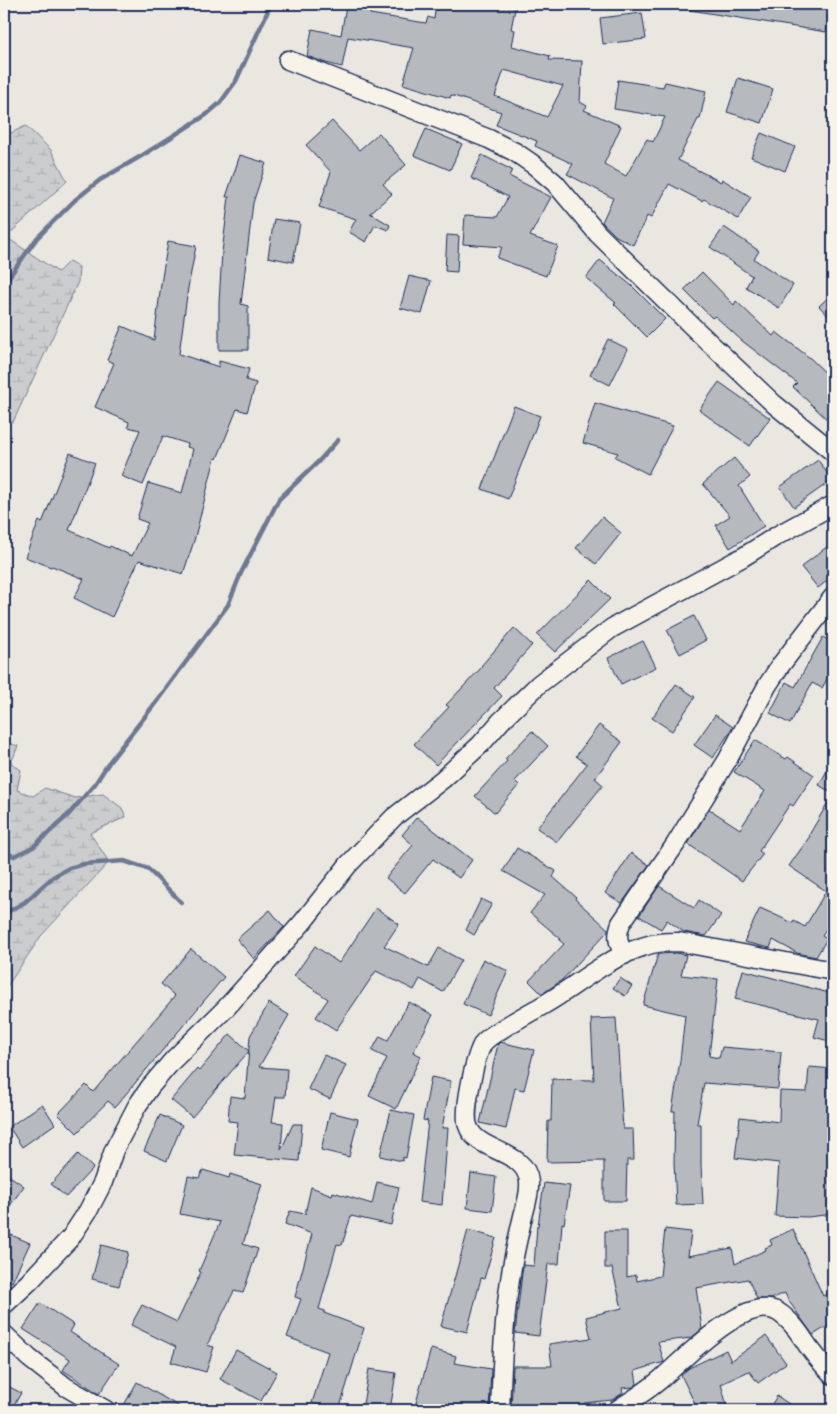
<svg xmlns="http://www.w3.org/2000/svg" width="837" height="1414" viewBox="0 0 837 1414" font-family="Sriracha,sans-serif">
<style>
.wetland{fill:url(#wetland-marsh);stroke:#737e96}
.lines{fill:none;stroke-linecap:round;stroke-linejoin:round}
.stream{stroke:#6d7892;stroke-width:4.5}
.building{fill:#b6babf;stroke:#1b2f5e;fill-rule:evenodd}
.minor-casing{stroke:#1b2f5e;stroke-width:21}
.minor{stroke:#f7f3e8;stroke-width:18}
</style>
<defs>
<pattern id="wetland-marsh" width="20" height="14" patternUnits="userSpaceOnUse" patternTransform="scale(1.25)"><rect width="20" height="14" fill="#cbcccd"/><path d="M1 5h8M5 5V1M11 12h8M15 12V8" fill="none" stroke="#aeb0b2"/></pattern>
</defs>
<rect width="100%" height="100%" fill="#eae7e0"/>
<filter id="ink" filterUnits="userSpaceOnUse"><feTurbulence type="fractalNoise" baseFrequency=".02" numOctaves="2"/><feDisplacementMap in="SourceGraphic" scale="10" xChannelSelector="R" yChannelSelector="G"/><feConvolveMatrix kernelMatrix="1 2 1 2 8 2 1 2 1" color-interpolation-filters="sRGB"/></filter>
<g filter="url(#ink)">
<g class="wetland">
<polygon points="26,126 51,150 67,181 6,237 58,272 69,261 79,267 78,282 13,422 4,420 4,136"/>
<polygon points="4,742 18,746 11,763 21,770 17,790 33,796 45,788 75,798 103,794 122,808 126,817 90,833 109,862 41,936 4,991"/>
</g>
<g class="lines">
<g class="stream">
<polyline points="4,284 37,238 75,200 100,180 143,155 206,115 220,103 236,81 271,4"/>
<polyline points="4,852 14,856 33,847 69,814 95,784 110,761 157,701 228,605 241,573 279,499 318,462 338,440"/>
<polyline points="4,914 25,902 53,877 69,868 84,864 124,861 148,869 181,902"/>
</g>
</g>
<g class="building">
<path d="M436 4H516L511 29 515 30 512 46 550 56 549 60 582 61 580 102 587 106 584 110 621 126 604 164 626 176 647 139 653 142 665 117 614 109 618 80 663 87 665 82 706 91 700 119H698L678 160 721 182 722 179 751 197 738 219 704 199 702 201 669 184 651 218 647 216 633 245 616 236 602 222 613 198 567 174 573 164 535 146 537 141 496 125 501 112 451 95 450 98 403 84 414 48 348 37 342 67 326 63 307 56 312 29 341 35 346 6 371 10 370 14 426 23 428 17 434 19ZM504 70 563 86 547 117 495 96Z"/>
<polygon points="691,4 830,4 826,32 690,10"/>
<polygon points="642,13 646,39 603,44 600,18"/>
<polygon points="738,78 773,89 762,123 727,112"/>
<polygon points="332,121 359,150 379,133 406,165 383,184 392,194 370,213 390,225 388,230 375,225 366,242 349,232 356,219 319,207 331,172 306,145"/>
<polygon points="426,129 462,144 450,170 414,155"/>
<polygon points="761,133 795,147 785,171 751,157"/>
<polygon points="240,155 266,163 253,203 241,304 248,306 248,350 219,350 219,303 222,252 229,197 226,197"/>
<polygon points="482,155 512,170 509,176 551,197 530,236 558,246 546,276 497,258 502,247 463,244 465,215 497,217 508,197 471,178"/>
<polygon points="274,219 300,223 293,262 268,257"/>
<polygon points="724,227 759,251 754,259 793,285 779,308 746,287 752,276 710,247"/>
<polygon points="447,235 459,236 457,272 445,271"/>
<polygon points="168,241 196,246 188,288 179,354 219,367 219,361 249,369 246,380 256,383 247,412 237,409 217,459 215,458 194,541 183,574 139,560 112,617 74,598 84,579 52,566 51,567 25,557 39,521 42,523 70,453 95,463 69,530 109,548 110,546 132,556 148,523 137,519 148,483 182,493 193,449 187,447 188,444 163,436 143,485 121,476 140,430 128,427 129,422 95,407 114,363 107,360 122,326 154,340 161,284"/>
<polygon points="600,260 632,286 665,319 647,337 614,304 616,303 586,278"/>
<polygon points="702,272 734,305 736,301 773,336 776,332 810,358 833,380 833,425 793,387 797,383 741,340 715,316 712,318 684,290"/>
<polygon points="409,276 431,281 422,314 400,308"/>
<polygon points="833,293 833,321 819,306"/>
<polygon points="608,339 628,349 610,385 590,375"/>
<polygon points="719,382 770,418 750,446 699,410"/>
<polygon points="595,403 673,426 648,474 615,457 618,453 583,443"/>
<polygon points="514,406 540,416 508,499 482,489"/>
<polygon points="734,458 750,477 739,486 764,526 730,548 716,525 730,516 703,484"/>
<polygon points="818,460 832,480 794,507 780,487"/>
<polygon points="602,517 621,533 596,564 576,548"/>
<polygon points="833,542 833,576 818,588 801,567"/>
<polygon points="591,580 610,599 555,652 537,635"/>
<polygon points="694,616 706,640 680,654 667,630"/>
<polygon points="514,628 532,645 494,688 502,696 436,765 414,744 449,707 446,705 482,667 481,666"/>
<polygon points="823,637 833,643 833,668 822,688 812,683 790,724 770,713 786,682 795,687"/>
<polygon points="643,641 656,667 621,684 608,658"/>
<polygon points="676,684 695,697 672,731 652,718"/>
<polygon points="715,715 733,727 713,758 694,745"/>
<polygon points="599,725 622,742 595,778 603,785 557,842 537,828 587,764 576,756"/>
<polygon points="532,731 548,746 515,781 519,785 495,813 475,796 507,761 505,759"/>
<polygon points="755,740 786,759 788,757 814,775 793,806 790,804 759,851 763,854 742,881 688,844 709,809 740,829 765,791 734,772"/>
<polygon points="833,760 833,794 819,785"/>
<polygon points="833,794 833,917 822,936 827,939 816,957 797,953 773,940 770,948 744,942 760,908 793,923 794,921 805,927 826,891 789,866 810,836 809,835"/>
<polygon points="417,817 472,860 459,878 433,859 405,893 386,878 413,845 402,835"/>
<polygon points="517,848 556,871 553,877 576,897 575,899 608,929 608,931 562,980 542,994 529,981 564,944 559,940 561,939 530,913 545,895 503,871"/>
<polygon points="631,853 649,865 622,903 605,893"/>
<polygon points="659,886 694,908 699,900 721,915 706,936 684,932 667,920 661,929 639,916"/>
<polygon points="481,899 492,904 474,935 466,930"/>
<polygon points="376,908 399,924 384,946 428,967 439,948 461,960 443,992 420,979 414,990 376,971 336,1030 316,1017 328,999 294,976 315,946 339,963"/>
<polygon points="270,910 284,927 254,959 237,939"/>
<polygon points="191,949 224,977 115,1107 108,1101 77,1133 58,1114 86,1085 93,1092 175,996 161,984"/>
<polygon points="677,953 686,955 681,975 718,979 709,1056 719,1058 722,1047 781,1052 778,1089 704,1083 697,1124 701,1124 701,1165 703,1204 676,1205 674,1162 675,1111 672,1111 680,1061 685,1015 643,1005 658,954"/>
<polygon points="483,959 508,971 488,1015 463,1004"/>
<polygon points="743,970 833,994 833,1042 814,1037 819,1019 735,999"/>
<polygon points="620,978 632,986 625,996 613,988"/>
<polygon points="409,1002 433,1015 413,1052 421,1056 396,1109 369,1096 387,1058 372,1051 380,1036 388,1040"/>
<polygon points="269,1003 289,1015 259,1067 287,1069 285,1097 276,1097 272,1122 283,1123 281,1150 293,1124 302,1124 299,1161 234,1155 238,1122 228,1121 230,1096 245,1098 250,1036"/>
<polygon points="616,1018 623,1129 633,1129 634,1160 627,1160 626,1201 604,1201 604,1161 547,1162 548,1121 551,1121 552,1079 594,1080 591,1019"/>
<polygon points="230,1034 249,1051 192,1117 171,1100 197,1069 199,1071"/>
<polygon points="500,1042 534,1050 524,1090 515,1088 506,1129 480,1123 498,1044"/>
<polygon points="324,1055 346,1065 330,1099 308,1089"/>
<polygon points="809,1067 833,1069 833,1214 808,1217 775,1216 779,1163 735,1158 740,1117 779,1122 780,1091 807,1092"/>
<polygon points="431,1077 451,1081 442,1128 448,1128 442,1205 419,1202 428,1121 423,1120"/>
<polygon points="42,1104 55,1124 22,1147 9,1127"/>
<polygon points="391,1110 414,1115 406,1158 403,1157 402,1161 380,1156"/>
<polygon points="330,1112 358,1119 349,1157 321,1150"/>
<polygon points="160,1115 182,1125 167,1161 144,1151"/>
<polygon points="78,1154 93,1168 66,1197 51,1184"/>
<polygon points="203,1170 229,1178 230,1174 262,1184 243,1244 258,1249 243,1293 234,1291 207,1345 214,1347 206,1372 171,1362 176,1347 131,1325 142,1305 177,1322 201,1272 199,1271 220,1222 180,1214 188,1176 199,1178"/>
<polygon points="4,1172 24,1186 4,1214"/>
<polygon points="471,1173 496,1177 492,1211 467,1208"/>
<polygon points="377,1182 399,1187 391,1225 351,1216 342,1245 337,1244 319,1309 325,1311 324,1313 364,1328 339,1410 336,1410 312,1403 328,1352 287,1337 301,1299 295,1297 312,1234 285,1224 290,1211 305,1214 311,1187 332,1195 333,1192 372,1204"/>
<polygon points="544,1183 570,1186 564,1224 562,1223 559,1264 548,1264 539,1336 515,1333 523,1265 534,1266 537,1226 538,1226"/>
<polygon points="665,1229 691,1232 688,1256 732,1248 735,1264 766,1250 765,1248 772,1245 770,1240 793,1229 823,1296 833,1290 833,1323 813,1335 788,1300 785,1293 771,1299 757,1299 748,1279 696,1288 702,1329 691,1338 658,1342 664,1362 635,1371 637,1384 633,1387 622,1388 623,1393 612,1400 584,1403 585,1410 511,1410 513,1366 552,1366 549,1344 591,1338 586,1317 622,1308 612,1268 605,1268 605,1231 627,1231 627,1277 636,1275 637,1281 660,1276"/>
<polygon points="468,1230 496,1238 484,1279 481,1278 467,1332 441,1326"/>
<polygon points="4,1232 30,1243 12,1282 4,1278"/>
<polygon points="101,1245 128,1252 119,1286 92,1279"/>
<polygon points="40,1303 74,1325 70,1332 119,1364 99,1394 63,1370 70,1359 23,1329"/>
<polygon points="766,1336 786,1363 758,1383 749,1371 721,1384 728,1410 698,1410 681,1375 689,1368 726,1350 731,1361"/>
<polygon points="431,1349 456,1356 454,1363 491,1369 489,1410 465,1410 465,1409 443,1405 441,1410 414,1410"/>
<polygon points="236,1350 277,1372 261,1401 220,1379"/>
<polygon points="369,1369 396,1373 390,1410 362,1410"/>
<polygon points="137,1382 185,1410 132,1410 124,1405"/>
<polygon points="4,1384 21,1393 11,1410 4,1410"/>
<polygon points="777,1396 798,1410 768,1410"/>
</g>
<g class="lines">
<g class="minor-casing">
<g id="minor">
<polyline points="288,60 489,139 515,152 534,165 555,183 598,234 695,329 774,404 833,452"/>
<path d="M624 955C618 943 616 936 621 923L675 845 728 759 767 686 780 666 833 597"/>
<polyline points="4,1305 29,1282 71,1237 88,1211 103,1182 114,1150 137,1106 150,1087 173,1060 226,1008 270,959 302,923 348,865 394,817 443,779 481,744 501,721 539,684 612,628 743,557 778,535 833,505"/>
<polyline points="4,1334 29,1358 66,1387 106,1410"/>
<path d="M500 1410C502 1362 504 1315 512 1267 515 1250 519 1233 523 1216 526 1205 530 1194 529 1182 526 1149 477 1153 468 1126 463 1112 475 1054 484 1042 490 1034 533 1011 545 1004 577 985 606 959 642 947 655 942 666 942 679 942L833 971"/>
<path d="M617 1410C632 1400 647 1391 661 1379 683 1360 746 1293 778 1312 791 1320 800 1334 808 1346 816 1357 824 1366 833 1375"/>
</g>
</g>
<use href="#minor" class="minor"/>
</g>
</g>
<rect width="837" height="1414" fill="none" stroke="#f7f3e8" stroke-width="20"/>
<rect x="10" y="10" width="817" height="1394" fill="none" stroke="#1b2f5e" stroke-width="2" filter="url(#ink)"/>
</svg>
